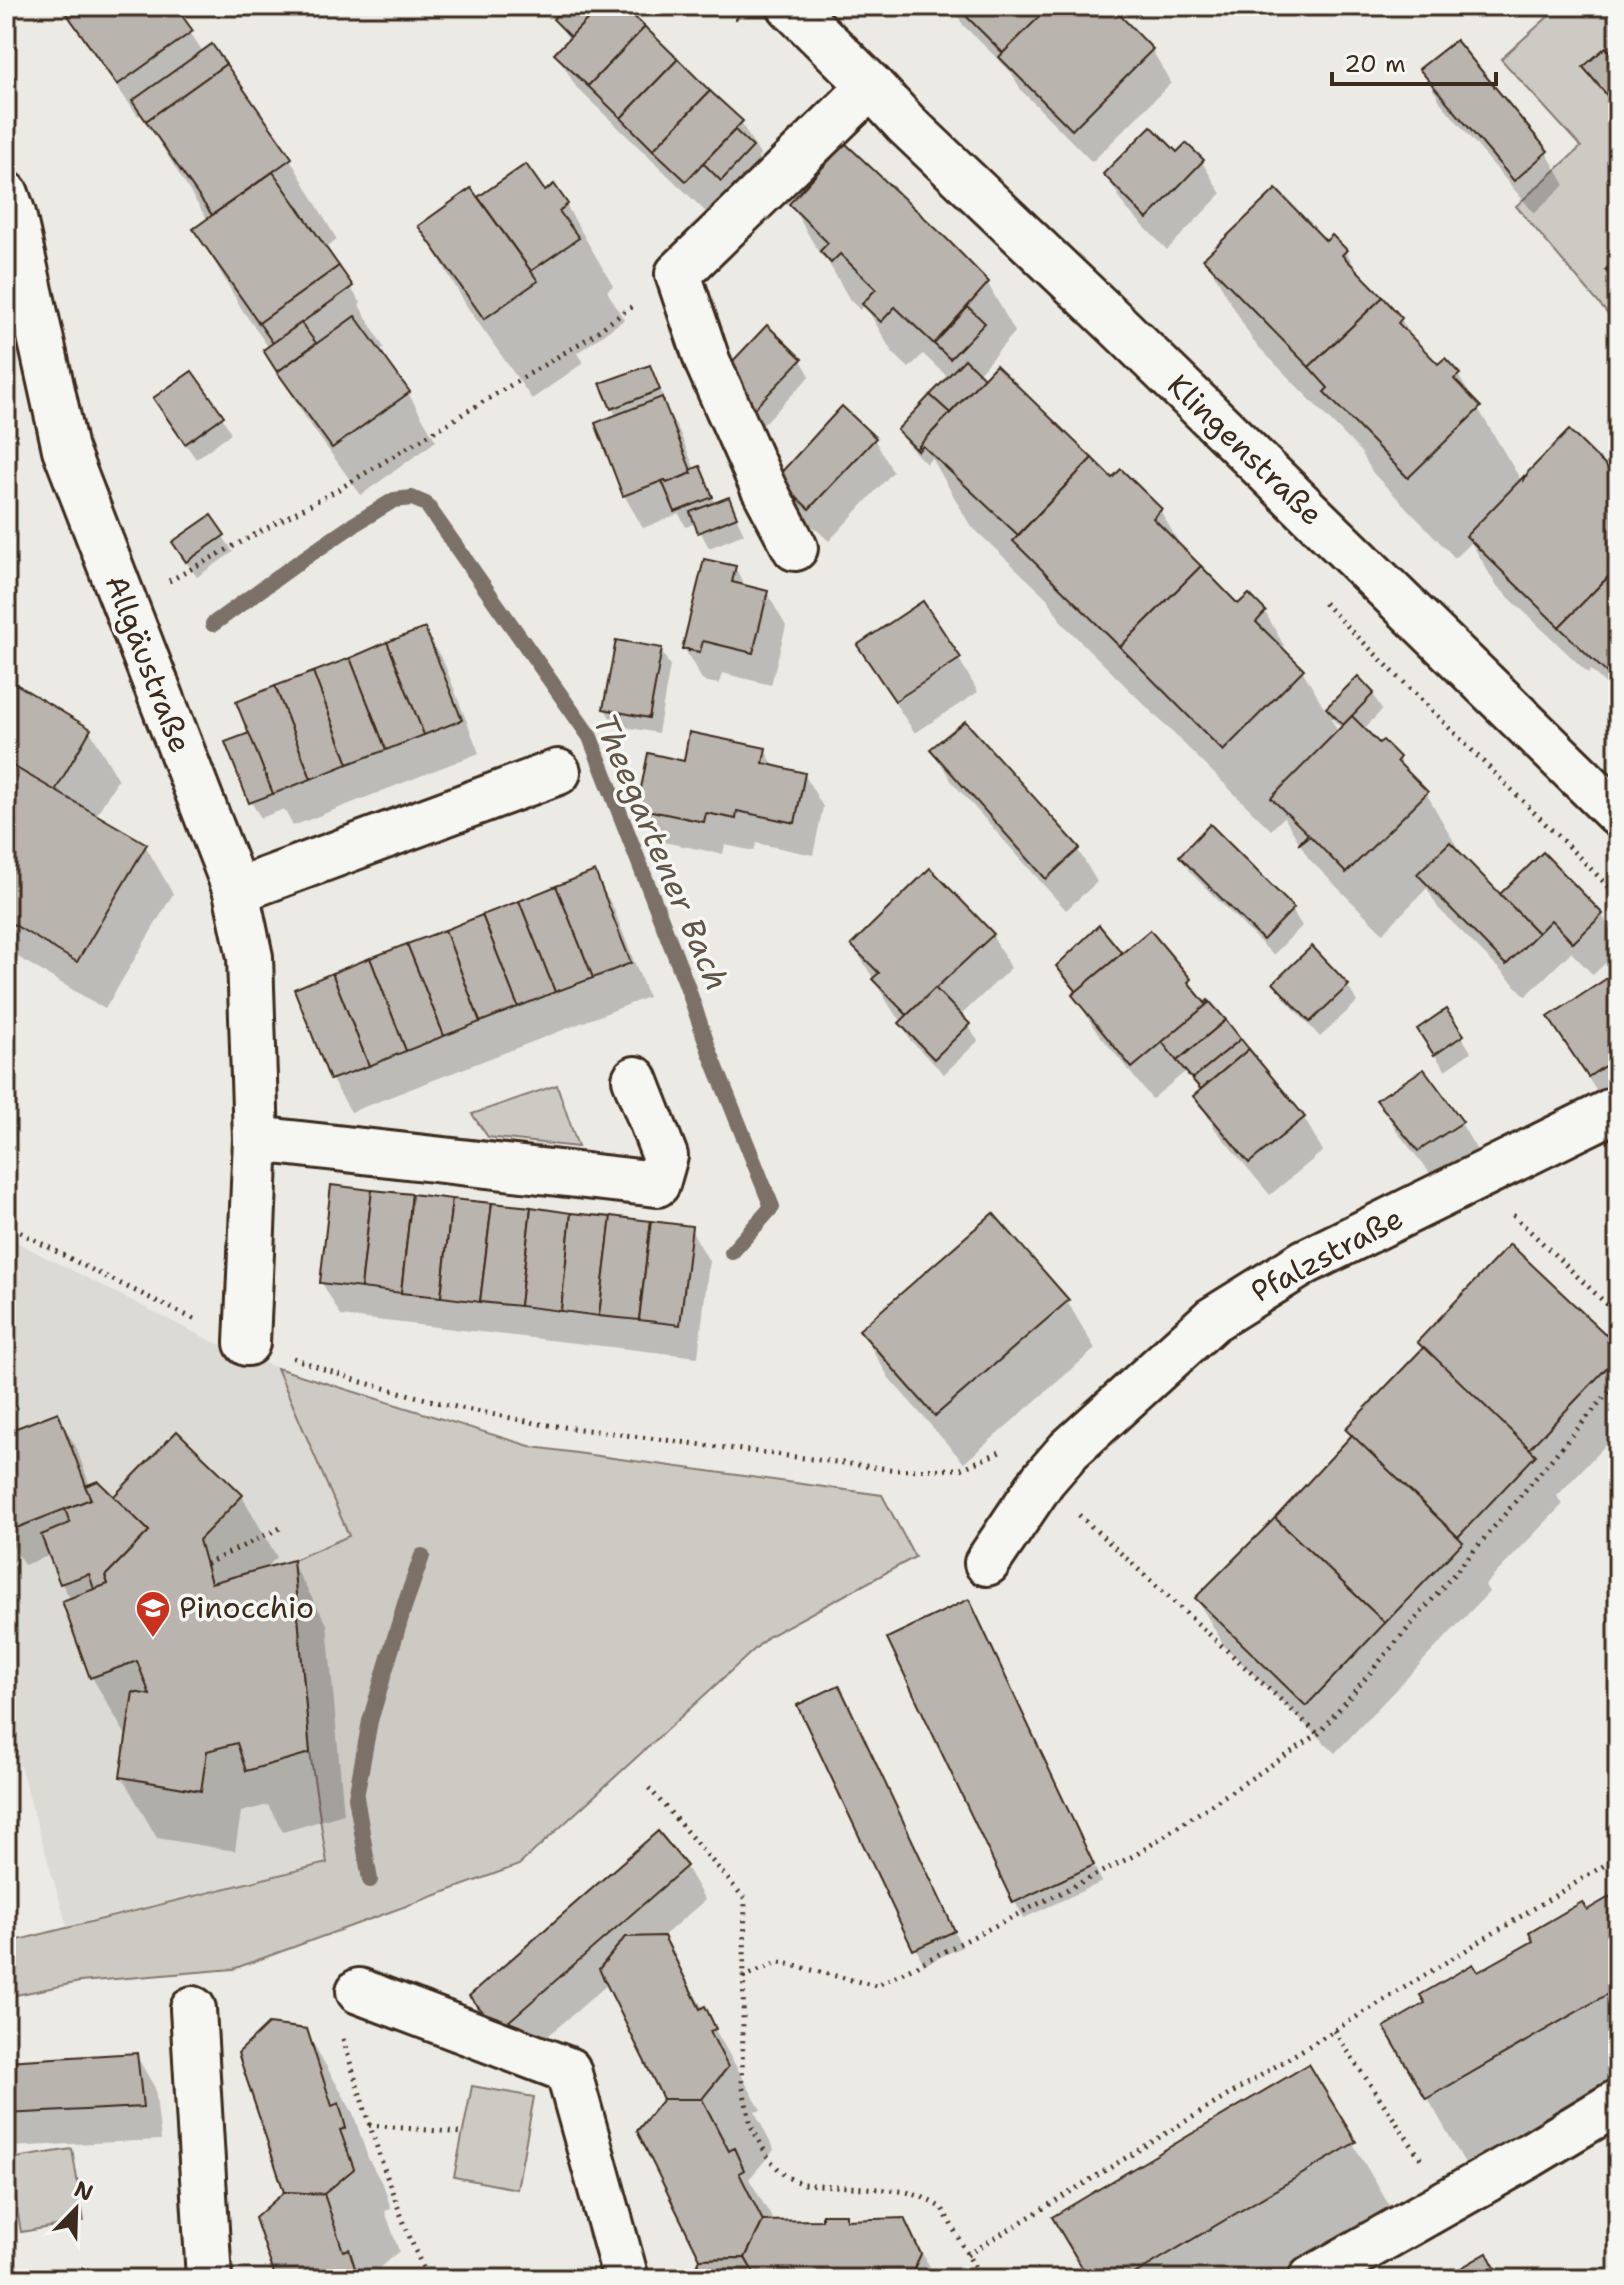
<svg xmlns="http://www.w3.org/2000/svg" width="1624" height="2285" viewBox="0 0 1624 2285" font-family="'Shantell Sans',sans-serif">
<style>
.built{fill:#dcdad4}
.green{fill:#cdcac4;stroke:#847a71;stroke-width:2}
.shadow{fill:#0003;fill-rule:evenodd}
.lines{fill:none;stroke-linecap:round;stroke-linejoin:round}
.stream{stroke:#7c7167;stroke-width:16}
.building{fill:#bab4ae;stroke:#3b2a1e;stroke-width:2}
.minor-casing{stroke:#3b2a1e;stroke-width:50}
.path{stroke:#3b2a1e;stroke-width:5;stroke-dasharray:2 6;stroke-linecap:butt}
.minor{stroke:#f6f6f2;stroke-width:44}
.labels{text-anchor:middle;stroke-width:7;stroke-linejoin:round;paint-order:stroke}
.street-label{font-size:30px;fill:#3b2a1e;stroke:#f6f6f2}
.poi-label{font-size:30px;fill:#3b2a1e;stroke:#f6f6f2;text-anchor:start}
.water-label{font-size:32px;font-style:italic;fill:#615449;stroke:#f6f6f2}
</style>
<rect width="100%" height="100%" fill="#ebeae5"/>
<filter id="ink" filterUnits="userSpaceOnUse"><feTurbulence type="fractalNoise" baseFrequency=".0125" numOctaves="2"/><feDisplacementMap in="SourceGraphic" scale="16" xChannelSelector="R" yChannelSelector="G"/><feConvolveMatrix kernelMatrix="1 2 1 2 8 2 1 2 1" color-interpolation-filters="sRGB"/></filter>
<g filter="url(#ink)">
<polygon class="built" points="6,1237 209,1340 277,1368 350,1537 310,1753 327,1863 67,1926 6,1718"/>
<g class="green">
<polygon points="1560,6 1618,6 1618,326 1516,206 1581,147 1501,59"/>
<polygon points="557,1085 578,1147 488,1137 472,1114"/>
<polygon points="277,1368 533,1447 882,1495 915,1557 769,1636 519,1865 233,1969 80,1982 6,1997 6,1943 327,1863 310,1753 293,1560 349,1536"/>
<polygon points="472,2086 534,2097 517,2189 454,2177"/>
<polygon points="72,2149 84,2221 21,2232 9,2159"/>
</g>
<g class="shadow">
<polygon points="73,6 173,6 203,52 290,159 337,240 324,249 361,303 359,305 384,348 378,352 408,393 436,441 361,495 307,420 275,367 269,348 243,311 196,230 208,221 142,114 138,116 86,43 67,10"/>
<polygon points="568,6 620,6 741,123 760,155 758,158 761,164 732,195 727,191 706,212 576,87 557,54 570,41 556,19"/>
<polygon points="952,6 1036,6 1045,14 1053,6 1088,6 1096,14 1104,6 1108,6 1152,50 1171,83 1092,162 1021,90 1011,72 963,25"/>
<polygon points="1618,63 1618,110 1595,84 1585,68"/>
<polygon points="1422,70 1546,152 1565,185 1534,213 1441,103"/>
<polygon points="1177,155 1202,162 1221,194 1167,250 1125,207 1106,174"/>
<polygon points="525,167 544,194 566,205 613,286 607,291 624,320 577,353 583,363 532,399 468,308 421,227 478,200"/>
<path d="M791 204 945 240 988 284 1015 332 978 374 984 380 996 368 1112 481 1160 510 1185 554 1238 607 1265 612 1292 660 1302 670 1326 711 1358 679 1373 694 1382 710 1363 730 1379 746 1398 758 1408 775 1426 793 1461 854 1500 897 1602 915 1618 943V951L1593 975 1571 952 1526 996 1438 908 1427 888 1383 933 1309 859 1284 817 1271 830 1062 623 1048 599 970 525 932 458 926 464 909 446 899 430 949 378 923 354 909 368 892 352 865 305 860 310 850 300 828 262 819 253ZM1332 718 1342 729 1338 732 1331 719Z"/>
<polygon points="1326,244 1346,251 1360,277 1401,319 1414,342 1438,367 1458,375 1522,482 1618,481 1618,696 1591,670 1588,673 1496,585 1471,542 1455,558 1373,473 1361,452 1253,341 1206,260"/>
<polygon points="801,360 810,376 761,427 732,364"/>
<polygon points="649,367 658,383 667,407 666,408 680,433 695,470 699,468 716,504 728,499 744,534 709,548 696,523 686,527 679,514 643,528 624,495 617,417 612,408"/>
<polygon points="165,415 222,417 231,433 196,459"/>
<polygon points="874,439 893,472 829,541 797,512 778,479"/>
<polygon points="211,518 233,552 197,577 184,559"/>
<polygon points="735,568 746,587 767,593 786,626 771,685 722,673 719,684 703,681 684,648"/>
<polygon points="425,631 444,663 479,753 293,826 284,809 261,818 251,802 228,744 251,735"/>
<polygon points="859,645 959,659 978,692 915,733 878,678"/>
<polygon points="661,650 670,666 658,733 614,725 605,709"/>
<polygon points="6,680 90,731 118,779 95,817 145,845 173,894 105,1009 6,950"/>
<polygon points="965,724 1078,850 1097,882 1066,910 952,782 933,750"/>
<polygon points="765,750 775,768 804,774 823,807 813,855 756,843 754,851 725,845 723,854 658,841 639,808 686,763"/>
<polygon points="1181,856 1292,910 1302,926 1273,955 1190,872"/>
<polygon points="594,874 613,907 648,997 351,1112 332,1080 297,990"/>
<polygon points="1099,928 1122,956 1189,980 1202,1002 1210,1005 1304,1118 1323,1151 1270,1195 1215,1129 1196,1096 1201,1092 1185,1072 1152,1099 1094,1028 1075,995 1077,994 1058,966"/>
<polygon points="992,935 1011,968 960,1016 968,1025 978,1041 944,1074 910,1040 901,1024 903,1022 894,1013 853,945"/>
<polygon points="1618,974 1618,1102 1608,1109 1570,1050"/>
<polygon points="1275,983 1348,986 1357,1002 1320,1037 1285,999"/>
<polygon points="1446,1012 1471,1052 1445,1070 1429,1046"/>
<polygon points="1379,1101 1461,1123 1480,1156 1438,1183 1398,1133"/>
<polygon points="690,1228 709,1261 698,1357 341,1316 322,1283"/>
<polygon points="1067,1301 1095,1349 964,1463 889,1378 861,1330"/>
<polygon points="1618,1349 1618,1432 1557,1496 1562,1505 1485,1585 1489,1592 1335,1753 1225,1647 1197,1599 1352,1438 1347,1429"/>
<polygon points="57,1414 76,1447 90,1486 113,1499 242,1496 277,1557 264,1570 292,1563 327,1624 344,1814 283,1832 268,1805 241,1812 235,1851 157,1838 122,1777 128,1739 92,1677 71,1600 62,1584 51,1555 24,1565 6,1533 6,1434"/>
<polygon points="977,1618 1102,1882 1024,1918 1015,1902"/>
<polygon points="848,1704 962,1947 924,1965 800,1706"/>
<polygon points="686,1867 705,1900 662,1937 761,2110 755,2112 774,2150 749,2179 775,2223 824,2222 845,2216 849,2222 903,2220 937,2279 693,2279 702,2258 665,2099 608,1984 519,2061 491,2029 472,1997"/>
<polygon points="1618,1895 1618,2096 1474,2179 1387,2027"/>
<polygon points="306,2031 353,2113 368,2158 384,2187 391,2209 385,2211 399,2251 370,2276 370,2279 278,2279"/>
<polygon points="136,2055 155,2088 161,2140 6,2147 6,2063"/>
<polygon points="1308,2067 1400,2224 1308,2279 1090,2279"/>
</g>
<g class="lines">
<g class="stream">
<polyline points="213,624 299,562 353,525 394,500 412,498 426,504 590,737 686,983 709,1050 772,1207 732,1252"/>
<polyline points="370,1880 356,1797 370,1721 404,1607 422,1556"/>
</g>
</g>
<g class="building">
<polygon points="70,6 175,6 193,31 117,85 64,10"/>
<polygon points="565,6 600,6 571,37 553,19"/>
<polygon points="600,6 623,6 645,27 588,86 554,54"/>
<polygon points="956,6 1039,6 1045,12 1003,53"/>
<polygon points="1050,6 1090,6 1096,11 1101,6 1111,6 1153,49 1072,130 999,57"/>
<polygon points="645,27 678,59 621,118 588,86"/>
<polygon points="1456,40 1548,151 1514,181 1419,69"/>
<polygon points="212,44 226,64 146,121 132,101"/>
<polygon points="1606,47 1618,60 1618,95 1612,101 1583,67"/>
<polygon points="678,59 710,91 653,150 621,118"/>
<polygon points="226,64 292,158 212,215 146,121"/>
<polygon points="710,91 743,121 686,181 653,150"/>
<polygon points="1151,126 1177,152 1186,143 1204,160 1147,219 1103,174"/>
<polygon points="735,130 753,147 721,181 703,163"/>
<polygon points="845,143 947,239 989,282 934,344 895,307 881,322 862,304 876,289 840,254 831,263 820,251 828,243 789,204"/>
<polygon points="526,164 545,191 554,184 568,204 559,211 579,238 531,271 478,197"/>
<polygon points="273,172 339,266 259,323 193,229"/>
<polygon points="471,188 538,281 484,319 418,226"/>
<polygon points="1276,189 1326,241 1332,235 1347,250 1342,255 1383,297 1309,367 1203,259"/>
<polygon points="1618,258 1618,284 1605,270"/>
<polygon points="339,266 353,286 273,343 259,323"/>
<polygon points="1383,297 1402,318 1398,323 1438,364 1445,358 1460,374 1454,379 1481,407 1408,478 1324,392 1328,388 1309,367"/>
<polygon points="968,307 985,323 950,359 934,344"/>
<polygon points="355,316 410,392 332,448 277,372"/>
<polygon points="301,323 316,343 277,372 263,350"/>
<polygon points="767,325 802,359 751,412 730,364"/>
<polygon points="965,359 984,378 950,413 930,395"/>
<polygon points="650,365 660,390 611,409 600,383"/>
<polygon points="996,365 1092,458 1018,535 923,446 918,451 916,449"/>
<polygon points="192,371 224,416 185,444 153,398"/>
<polygon points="930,395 950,413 916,449 897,430"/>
<polygon points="662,397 692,473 667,483 665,480 662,481 623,496 595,423"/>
<polygon points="842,406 876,438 809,509 776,478"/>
<polygon points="1569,430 1618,478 1618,567 1559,627 1466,536 1525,475 1523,482 1528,472"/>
<polygon points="1092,458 1112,478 1121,469 1162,509 1153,518 1201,566 1120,647 1013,541"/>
<polygon points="700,466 713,497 675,512 662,481 665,480 667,483 692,473 690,470"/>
<polygon points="729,497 737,517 698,533 690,512"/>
<polygon points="211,515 225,535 186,562 172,542"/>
<polygon points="704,559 736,566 732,582 768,591 753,653 703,641 700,652 689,650 689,652 688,649 682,649"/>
<polygon points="1201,566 1238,604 1249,594 1266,611 1256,622 1304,669 1223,751 1120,647"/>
<polygon points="1618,567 1618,684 1559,627"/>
<polygon points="923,601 961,658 895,701 857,645"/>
<polygon points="425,628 462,720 424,735 387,642"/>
<polygon points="616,640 662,648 649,718 603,709"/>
<polygon points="387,642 424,735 386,750 350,658"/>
<polygon points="350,658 386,750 348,764 313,672"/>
<polygon points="313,672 348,764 311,779 275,686"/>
<polygon points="1358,676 1374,693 1343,725 1326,708"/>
<polygon points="6,678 91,729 55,791 6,762"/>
<polygon points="275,686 311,779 273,794 236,702"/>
<polygon points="1352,716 1379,743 1383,740 1400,757 1397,761 1428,792 1346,873 1310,836 1298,845 1308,834 1271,798"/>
<polygon points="965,721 1080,848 1046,879 930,749"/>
<polygon points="689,732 766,748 763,763 805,773 795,823 737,811 736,819 706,813 704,822 637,808 648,753 684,761"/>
<polygon points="249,733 273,794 249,803 225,742"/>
<polygon points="6,762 147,844 77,962 6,920"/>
<polygon points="1210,824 1294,908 1263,940 1179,856"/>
<polygon points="1450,842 1538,933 1506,965 1417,874"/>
<polygon points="1543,852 1603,914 1573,943 1551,920 1538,933 1500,894"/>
<polygon points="930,868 994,934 907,1015 872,979 879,973 851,945"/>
<polygon points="595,871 631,963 593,978 556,886"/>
<polygon points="556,886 593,978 555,992 519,901"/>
<polygon points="519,901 555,992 518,1007 482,915"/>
<polygon points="482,915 518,1007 480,1022 445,930"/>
<polygon points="1099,925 1122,953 1077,992 1056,966"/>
<polygon points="445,930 480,1022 444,1036 407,944"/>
<polygon points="1150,930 1191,979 1188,982 1205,1003 1208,1000 1210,1002 1132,1068 1072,995"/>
<polygon points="407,944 444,1036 406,1051 370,958"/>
<polygon points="1312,946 1349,985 1310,1022 1273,983"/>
<polygon points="370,958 406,1051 369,1066 332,973"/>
<polygon points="1618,971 1618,1057 1588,1077 1548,1017"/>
<polygon points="332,973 369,1066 330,1080 294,989"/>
<polygon points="935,988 970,1024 934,1059 899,1023"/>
<polygon points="1210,1002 1226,1020 1177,1061 1162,1042"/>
<polygon points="1446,1009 1464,1035 1434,1055 1417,1029"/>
<polygon points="1226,1020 1241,1039 1192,1079 1177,1061"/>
<polygon points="1241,1039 1249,1049 1201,1089 1192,1079"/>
<polygon points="1249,1049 1305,1117 1249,1163 1193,1096"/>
<polygon points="1424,1069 1463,1122 1418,1151 1376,1100"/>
<polygon points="331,1185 372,1190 361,1288 320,1283"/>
<polygon points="372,1190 412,1194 401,1293 361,1288"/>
<polygon points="412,1194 452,1199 441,1297 401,1293"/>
<polygon points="452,1199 492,1203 480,1302 441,1297"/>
<polygon points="492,1203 531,1207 520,1306 480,1302"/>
<polygon points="531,1207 571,1213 561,1311 520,1306"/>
<polygon points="571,1213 611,1217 599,1316 561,1311"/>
<polygon points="993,1213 1069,1300 935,1416 859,1330"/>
<polygon points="611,1216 651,1221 639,1320 599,1316"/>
<polygon points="651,1221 692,1226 680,1325 639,1320"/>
<polygon points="1510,1244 1618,1346 1618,1356 1529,1449 1417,1342"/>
<polygon points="1424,1347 1536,1455 1458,1537 1345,1429"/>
<polygon points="58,1412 91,1499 6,1532 6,1432"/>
<polygon points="177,1431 243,1495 199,1540 211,1583 293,1560 310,1753 246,1771 237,1743 207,1751 201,1791 120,1777 133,1692 150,1695 137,1661 90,1678 62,1601 108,1584 105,1576 149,1531 113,1497"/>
<polygon points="1352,1435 1463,1542 1385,1623 1275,1518"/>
<polygon points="98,1481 149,1531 105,1576 108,1584 94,1589 89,1574 60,1584 41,1535 70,1523 65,1509 91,1499 85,1486"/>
<polygon points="1275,1518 1385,1623 1306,1706 1195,1598"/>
<polygon points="969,1599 1094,1865 1013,1903 887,1638"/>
<polygon points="839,1685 955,1931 913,1950 797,1705"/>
<polygon points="658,1831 687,1866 499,2030 469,1996"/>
<polygon points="1618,1892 1618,1988 1426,2099 1384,2027 1425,2003 1420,1995 1473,1964 1478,1972 1533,1941 1529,1933 1582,1902 1587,1910"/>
<polygon points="664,1936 700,2009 705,2006 716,2029 710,2031 728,2067 702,2099 663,2099 599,1969 625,1937"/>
<polygon points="268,2024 307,2029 332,2106 339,2103 346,2128 340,2130 354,2169 324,2194 284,2192 238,2053"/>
<polygon points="137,2053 143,2107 6,2114 6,2061"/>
<polygon points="1309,2064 1356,2142 1126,2279 1089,2279 1052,2217"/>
<polygon points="663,2099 702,2099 729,2151 734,2148 744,2170 739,2173 763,2221 745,2258 700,2259 637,2131"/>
<polygon points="284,2192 324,2194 343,2251 349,2249 357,2274 351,2275 352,2279 276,2279 255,2218"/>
<polygon points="822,2214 846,2214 846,2220 904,2218 921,2254 914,2269 921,2272 918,2279 757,2279 745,2258 763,2221 822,2220"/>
<polygon points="1487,2253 1501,2279 1442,2279"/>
<polygon points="745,2258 757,2279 691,2279 700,2259"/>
</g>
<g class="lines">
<g class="minor-casing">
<g id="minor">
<polyline points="790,6 871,86 907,125 1115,323 1618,814"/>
<polyline points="6,194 13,214 65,449 236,891 250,957 256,1139 247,1343"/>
<polyline points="795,548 763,487 708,363 678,274 871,86"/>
<polyline points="236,891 558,772"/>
<polyline points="256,1139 657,1184 665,1156 635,1079"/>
<polyline points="987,1563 1043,1480 1069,1450 1212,1320 1305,1262 1618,1108"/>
<polyline points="359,1991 568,2070 626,2279"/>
<polyline points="193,2009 209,2279"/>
<polyline points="1311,2279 1530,2155 1618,2102"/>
</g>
</g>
<g class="path">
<polyline points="725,6 742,23"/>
<polyline points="169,581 339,489 587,339 634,305"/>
<polyline points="1324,603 1618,896"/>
<polyline points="1513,1215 1618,1315"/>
<polyline points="6,1225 90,1269 198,1321"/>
<polyline points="293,1358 358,1381 456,1407 541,1424 897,1470 961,1469 1000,1452"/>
<polyline points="1079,1515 1318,1734"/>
<polyline points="206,1564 280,1528"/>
<polyline points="649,1788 745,1899 742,2084 751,2126 769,2159 785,2176 802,2184 881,2189 907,2192 922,2197 942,2208 981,2279"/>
<polyline points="743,1977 780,1962 876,1986 1137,1854 1318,1734 1618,1381"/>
<polyline points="1334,2031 1421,2159"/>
<path d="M343 2039C368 2120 392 2202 428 2279"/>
<polyline points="369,2125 462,2133"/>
<polyline points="6,2193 15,2192"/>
<polyline points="967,2255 1618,1857"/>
<polyline points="963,2279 976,2272"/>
</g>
<use href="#minor" class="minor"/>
</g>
</g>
<defs>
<g id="school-pin" transform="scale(1.8)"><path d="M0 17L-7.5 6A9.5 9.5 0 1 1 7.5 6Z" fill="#c8321e" stroke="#f6f6f2"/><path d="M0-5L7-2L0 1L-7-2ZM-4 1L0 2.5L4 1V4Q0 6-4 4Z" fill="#fff"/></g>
</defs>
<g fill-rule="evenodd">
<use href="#school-pin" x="153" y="1608"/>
</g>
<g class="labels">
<g class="street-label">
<text transform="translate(1245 450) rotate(44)" y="10">Klingenstraße</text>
<text transform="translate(148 664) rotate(69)" y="10">Allgäustraße</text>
<text transform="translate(1327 1255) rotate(-28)" y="10">Pfalzstraße</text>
</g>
<g class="poi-label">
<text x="179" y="1618">Pinocchio</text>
</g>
<g class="water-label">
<text transform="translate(661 852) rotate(67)" y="11">Theegartener Bach</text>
</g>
</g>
<rect width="1624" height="2285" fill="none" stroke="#f6f6f2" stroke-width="32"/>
<rect x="16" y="16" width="1592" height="2253" fill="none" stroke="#3b2a1e" stroke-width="3" filter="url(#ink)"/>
<g transform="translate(76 2209) rotate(23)" stroke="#f6f6f2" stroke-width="6" paint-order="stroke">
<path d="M0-6L14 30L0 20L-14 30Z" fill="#3b2a1e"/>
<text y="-12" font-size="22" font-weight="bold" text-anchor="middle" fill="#3b2a1e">N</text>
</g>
<path d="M1332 72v12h164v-12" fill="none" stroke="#3b2a1e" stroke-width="4"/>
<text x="1344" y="72" font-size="24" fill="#3b2a1e" stroke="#f6f6f2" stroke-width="6" paint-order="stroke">20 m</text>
</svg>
